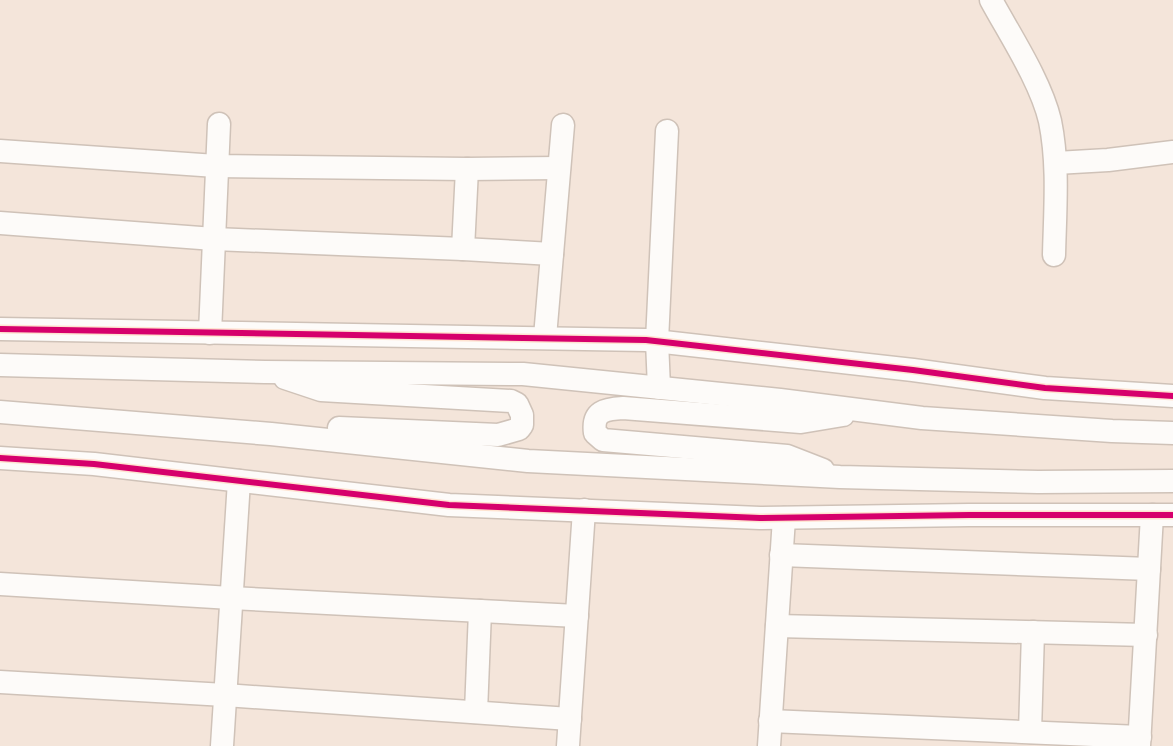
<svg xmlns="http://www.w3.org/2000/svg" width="1173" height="746" viewBox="0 0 1173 746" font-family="'Asap Condensed',sans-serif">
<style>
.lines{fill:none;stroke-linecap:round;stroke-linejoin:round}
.minor-casing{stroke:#cfc2b8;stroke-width:25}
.minor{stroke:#fdfbf9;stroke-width:22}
.cycleway-casing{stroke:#fee3d0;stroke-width:9}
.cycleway{stroke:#d6006c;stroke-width:6}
</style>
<rect width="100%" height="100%" fill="#f4e5da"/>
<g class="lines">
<g class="minor-casing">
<g id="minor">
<path d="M991 0C1010 35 1041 82 1050 121 1059 165 1055 211 1054 255"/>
<polyline points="0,151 216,166 467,169 559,168"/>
<polyline points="1056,163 1108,160 1173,152"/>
<polyline points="0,223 214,239 463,249 552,254"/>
<polyline points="463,249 467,169"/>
<polyline points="0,329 646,340 913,370 1045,388 1173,396"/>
<polyline points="210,333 219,124"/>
<polyline points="545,337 563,125"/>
<polyline points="0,365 265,372 523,374 780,400 922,418 1112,431 1173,433"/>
<polyline points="285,378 321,390 511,401 517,404 522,415 522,425 519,429 498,435 339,428"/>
<polyline points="659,388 657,341 667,131"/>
<polyline points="0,412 271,434 528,461 840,477 1038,482 1173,481"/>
<polyline points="0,458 94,464 449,505 760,518 969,515 1173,515"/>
<path d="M823 470 787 456 603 440 595 433C592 411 605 409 623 408L801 422 843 415"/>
<polyline points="781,555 1149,569"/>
<polyline points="0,584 231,598 577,616"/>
<polyline points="777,626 1146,635"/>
<polyline points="0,682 225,695 570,719"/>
<polyline points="476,712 480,611"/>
<polyline points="770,721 1140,737"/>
<polyline points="1030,732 1033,632"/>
<polyline points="222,746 239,481"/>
<polyline points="568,746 584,510"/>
<polyline points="769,746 784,518"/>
<polyline points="1139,746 1152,515"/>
</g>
</g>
<use href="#minor" class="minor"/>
<g class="cycleway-casing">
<g id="cycleway">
<polyline points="0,329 646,340 913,370 1045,388 1173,396"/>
<polyline points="0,458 94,464 449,505 760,518 969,515 1173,515"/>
</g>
</g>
<use href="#cycleway" class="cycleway"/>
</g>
</svg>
